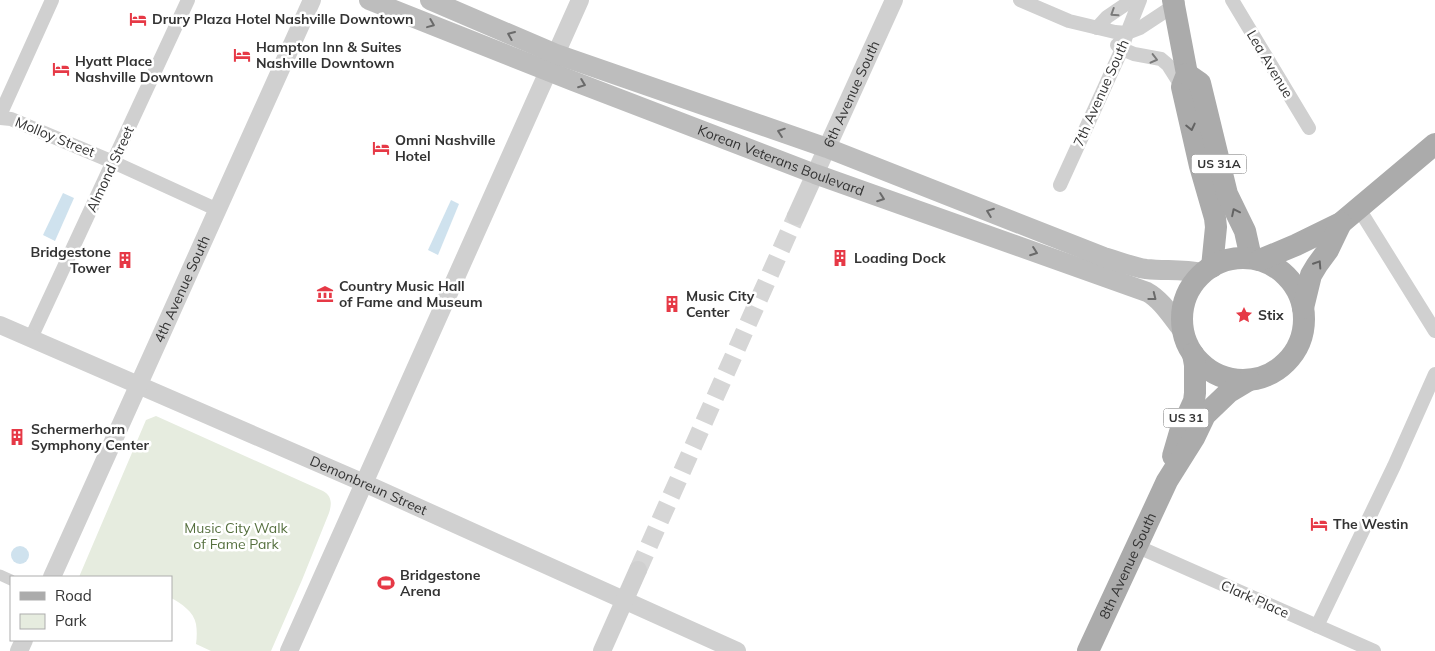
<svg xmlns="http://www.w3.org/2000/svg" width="1435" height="651" viewBox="0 0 1435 651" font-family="Mulish,sans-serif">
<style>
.green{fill:#e6ecdf}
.water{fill:#cfe2ee}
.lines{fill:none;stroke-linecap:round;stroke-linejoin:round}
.tertiary-tunnel{stroke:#d6d6d6;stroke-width:18;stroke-dasharray:18 9;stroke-linecap:butt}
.pedestrian{stroke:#d0d0d0;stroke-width:11}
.minor{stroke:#d0d0d0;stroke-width:14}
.tertiary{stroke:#d0d0d0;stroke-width:18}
.secondary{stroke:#bdbdbd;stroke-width:20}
.primary{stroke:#ababab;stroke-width:22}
.oneway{stroke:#7a7a7a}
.oneway2{stroke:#6a6a6a}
.oneway3{stroke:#636363}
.labels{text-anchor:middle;stroke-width:5;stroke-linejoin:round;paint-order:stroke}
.shield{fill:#fff;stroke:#707070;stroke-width:1}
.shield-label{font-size:12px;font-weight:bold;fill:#333}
.poi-label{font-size:14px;font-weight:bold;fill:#333;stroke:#fff;text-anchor:start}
.street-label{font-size:14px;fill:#333;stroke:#fff}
.park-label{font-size:14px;fill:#56703f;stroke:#fff}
</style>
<rect width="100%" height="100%" fill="#fff"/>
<path class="green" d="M156 416 323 491C332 496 332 504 329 513L302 580 271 651H211L196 644C197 637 197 630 196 624 194 612 181 603 171 598V577H79L146 420Z"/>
<g class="water">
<polygon points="63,193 74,198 55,241 43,235"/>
<polygon points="451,200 459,204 438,255 428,250"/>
<circle cx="20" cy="555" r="9"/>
</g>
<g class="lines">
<polyline class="tertiary-tunnel" points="638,570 796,216"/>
<polyline class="pedestrian" points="0,575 11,580"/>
<g class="minor">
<polyline points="1020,0 1069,21 1115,32 1127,33 1140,28 1178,3"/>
<polyline points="1232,0 1309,128"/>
<polyline points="1097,28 1107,17 1132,0"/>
<polyline points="1117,45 1122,49 1134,54 1161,59 1168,65 1182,87"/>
<polyline points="0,115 52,0"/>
<polyline points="0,118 11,119 113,162 218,210"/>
<polyline points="1060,185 1122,49 1127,33 1140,0"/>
<polyline points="1359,209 1435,331"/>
<polyline points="31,338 188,0"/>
<polyline points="1136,546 1374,651"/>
<polyline points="1317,626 1394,466 1435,374"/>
</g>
<g class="tertiary">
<path id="s1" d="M796 216 894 0"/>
<path id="s2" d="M0 325 364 483 737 651"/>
<path id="s3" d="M52 577 312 0"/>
<polyline points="19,651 24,640"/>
<polyline points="289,651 580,0"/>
<polyline points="602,651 638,570"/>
</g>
<g class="secondary">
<path id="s4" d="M369 0 573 81 815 174 1147 292C1162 300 1173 319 1184 332"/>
<path d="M430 0 556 54 827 148 1104 257C1118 261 1132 267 1146 269 1166 271 1182 269 1202 273"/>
</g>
<g class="primary">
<polyline points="1173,0 1187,74 1182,87 1200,166 1215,218 1216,227 1212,267"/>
<polyline points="1187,74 1200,83 1227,194 1245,231 1251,258"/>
<circle cx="1243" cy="319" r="61"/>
<polyline points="1260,260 1296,245 1341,223 1435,144"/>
<polyline points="1303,308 1311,275 1317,265 1328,250 1341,223"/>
<polyline points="1173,456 1180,432 1194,401 1195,393 1195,365 1193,354"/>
<path id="s5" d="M1088 651 1167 481 1194 438 1205 415 1229 392 1249 380"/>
</g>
</g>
<defs><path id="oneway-chevron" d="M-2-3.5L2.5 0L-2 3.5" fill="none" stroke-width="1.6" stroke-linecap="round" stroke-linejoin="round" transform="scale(1.25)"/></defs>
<g class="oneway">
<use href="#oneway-chevron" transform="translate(1114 13) rotate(147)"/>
<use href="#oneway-chevron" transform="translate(1154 59) rotate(14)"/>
</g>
<g class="oneway2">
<use href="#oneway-chevron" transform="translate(431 24) rotate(22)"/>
<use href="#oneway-chevron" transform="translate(511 35) rotate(-157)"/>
<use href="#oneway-chevron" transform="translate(582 84) rotate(21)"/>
<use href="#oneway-chevron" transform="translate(781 132) rotate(-161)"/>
<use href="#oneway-chevron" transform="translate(881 198) rotate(20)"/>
<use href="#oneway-chevron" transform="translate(990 212) rotate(-159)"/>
<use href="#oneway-chevron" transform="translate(1034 252) rotate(20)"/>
<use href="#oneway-chevron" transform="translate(1153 297) rotate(38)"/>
</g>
<g class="oneway3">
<use href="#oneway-chevron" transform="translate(1191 127) rotate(77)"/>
<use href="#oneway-chevron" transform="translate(1235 212) rotate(-116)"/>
<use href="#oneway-chevron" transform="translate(1318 264) rotate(-57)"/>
</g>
<defs>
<g id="hotel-bare" transform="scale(1.35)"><path d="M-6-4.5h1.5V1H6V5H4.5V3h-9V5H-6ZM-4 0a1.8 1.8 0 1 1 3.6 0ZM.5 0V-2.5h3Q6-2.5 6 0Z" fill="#e63946" stroke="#fff" stroke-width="2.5" paint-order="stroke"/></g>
<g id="building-bare" transform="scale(1.35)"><path d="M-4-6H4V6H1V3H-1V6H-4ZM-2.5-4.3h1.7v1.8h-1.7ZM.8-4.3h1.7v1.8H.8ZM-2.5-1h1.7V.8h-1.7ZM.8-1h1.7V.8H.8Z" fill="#e63946" stroke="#fff" stroke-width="2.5" paint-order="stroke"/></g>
<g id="museum-bare" transform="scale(1.35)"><path d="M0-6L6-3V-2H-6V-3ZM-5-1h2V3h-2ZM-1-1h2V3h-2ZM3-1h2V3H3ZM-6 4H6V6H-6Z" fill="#e63946" stroke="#fff" stroke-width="2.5" paint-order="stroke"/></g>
<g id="sight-bare" transform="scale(1.35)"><path d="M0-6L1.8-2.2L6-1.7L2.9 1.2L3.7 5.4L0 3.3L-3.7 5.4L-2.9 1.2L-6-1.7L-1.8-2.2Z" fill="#e63946" stroke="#fff" stroke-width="2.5" paint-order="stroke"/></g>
<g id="stadium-bare" transform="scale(1.35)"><path d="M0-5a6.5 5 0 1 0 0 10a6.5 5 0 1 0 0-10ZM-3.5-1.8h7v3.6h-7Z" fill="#e63946" stroke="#fff" stroke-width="2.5" paint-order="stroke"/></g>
</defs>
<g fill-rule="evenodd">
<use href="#hotel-bare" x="138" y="19"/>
<use href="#hotel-bare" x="242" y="55"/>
<use href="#hotel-bare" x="61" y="69"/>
<use href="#hotel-bare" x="381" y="148"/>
<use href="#building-bare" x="840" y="258"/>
<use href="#building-bare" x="125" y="260"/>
<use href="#museum-bare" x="325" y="294"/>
<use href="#building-bare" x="672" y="304"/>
<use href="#sight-bare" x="1244" y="315"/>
<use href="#building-bare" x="17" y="437"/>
<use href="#hotel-bare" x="1319" y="524"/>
<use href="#stadium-bare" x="386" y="583"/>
</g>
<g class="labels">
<g class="shield">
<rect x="1191.5" y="154.5" width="55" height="19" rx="4"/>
<rect x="1163.5" y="408.5" width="45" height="19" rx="4"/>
</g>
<g class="shield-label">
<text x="1219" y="168">US 31A</text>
<text x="1186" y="422">US 31</text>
</g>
<g class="poi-label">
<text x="152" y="24">Drury Plaza Hotel Nashville Downtown</text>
<text x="256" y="52">Hampton Inn &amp; Suites<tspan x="256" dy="16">Nashville Downtown</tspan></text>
<text x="75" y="66">Hyatt Place<tspan x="75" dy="16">Nashville Downtown</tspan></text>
<text x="395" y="145">Omni Nashville<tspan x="395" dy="16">Hotel</tspan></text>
<text x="111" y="257" text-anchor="end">Bridgestone<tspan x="111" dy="16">Tower</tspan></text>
<text x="854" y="263">Loading Dock</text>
<text x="339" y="291">Country Music Hall<tspan x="339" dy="16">of Fame and Museum</tspan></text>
<text x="686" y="301">Music City<tspan x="686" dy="16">Center</tspan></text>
<text x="1258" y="320">Stix</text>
<text x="31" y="434">Schermerhorn<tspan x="31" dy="16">Symphony Center</tspan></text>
<text x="1333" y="529">The Westin</text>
<text x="400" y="580">Bridgestone<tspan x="400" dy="16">Arena</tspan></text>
</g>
<g class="street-label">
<text transform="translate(1270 64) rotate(59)" y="5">Lea Avenue</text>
<text transform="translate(1101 93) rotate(-66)" y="5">7th Avenue South</text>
<text dy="5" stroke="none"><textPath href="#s1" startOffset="134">6th Avenue South</textPath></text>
<text transform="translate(55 137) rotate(22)" y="5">Molloy Street</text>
<text dy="5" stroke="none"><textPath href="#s4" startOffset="442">Korean Veterans Boulevard</textPath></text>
<text transform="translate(110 169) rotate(-65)" y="5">Almond Street</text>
<text dy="5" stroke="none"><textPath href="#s3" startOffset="316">4th Avenue South</textPath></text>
<text dy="5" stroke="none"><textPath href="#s2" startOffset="402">Demonbreun Street</textPath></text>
<text dy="5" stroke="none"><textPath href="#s5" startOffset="94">8th Avenue South</textPath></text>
<text transform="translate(1255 599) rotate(24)" y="5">Clark Place</text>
</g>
<g class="park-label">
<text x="236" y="533">Music City Walk<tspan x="236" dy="16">of Fame Park</tspan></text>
</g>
</g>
<rect x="10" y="576" width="162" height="65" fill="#ffffff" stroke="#adadad"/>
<rect x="20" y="592" width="25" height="8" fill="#ababab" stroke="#adadad"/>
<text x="55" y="601" font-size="15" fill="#333333">Road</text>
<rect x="20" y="614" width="25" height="15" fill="#e6ecdf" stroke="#adadad"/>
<text x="55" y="626" font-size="15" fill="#333333">Park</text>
</svg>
